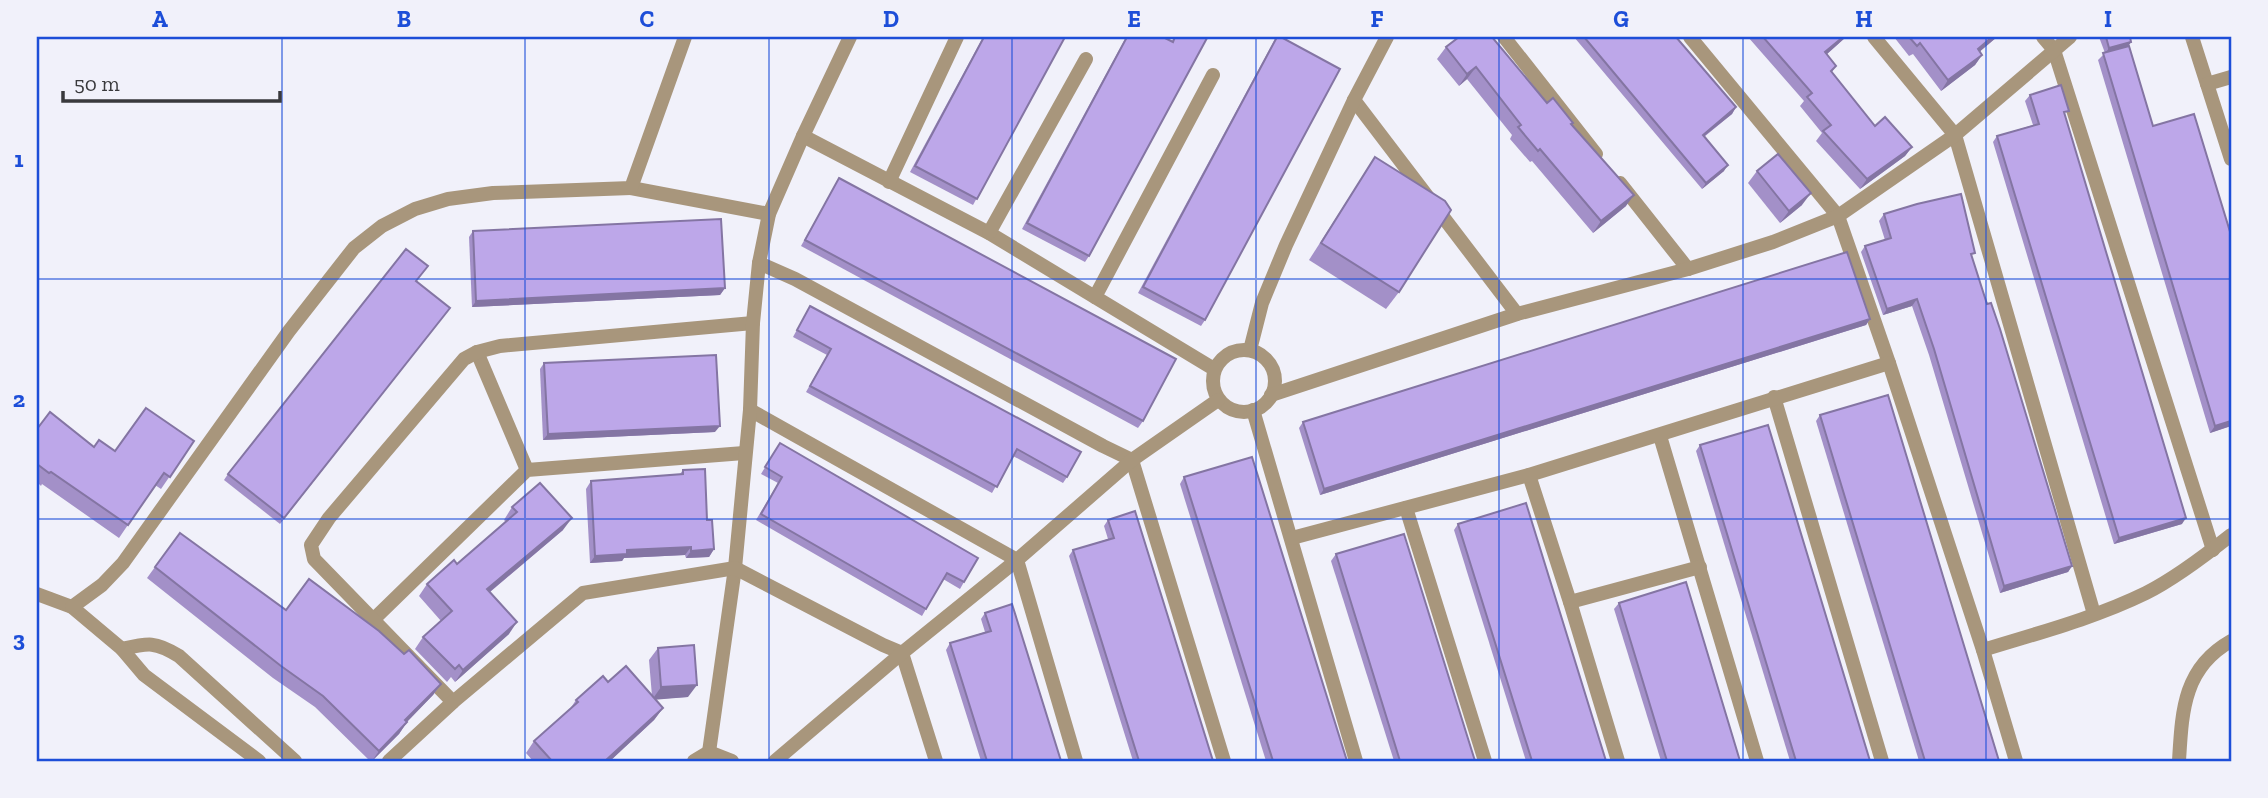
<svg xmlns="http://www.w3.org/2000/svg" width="2268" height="798" viewBox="0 0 2268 798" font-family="'Zilla Slab',serif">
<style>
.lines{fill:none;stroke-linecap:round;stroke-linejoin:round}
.minor{stroke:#a8967c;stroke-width:14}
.tertiary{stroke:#a8967c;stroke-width:14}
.wall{fill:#a390c8}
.shaded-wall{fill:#8475a3}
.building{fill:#bda7e9;stroke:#8475a3;stroke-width:2}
.grid{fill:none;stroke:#1d4ed8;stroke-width:2;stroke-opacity:0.55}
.neatline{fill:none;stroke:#1d4ed8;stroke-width:2.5}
.grid-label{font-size:23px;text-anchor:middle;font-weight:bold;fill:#1d4ed8}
</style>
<rect width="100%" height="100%" fill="#f1f1fa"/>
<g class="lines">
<g class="minor">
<polyline points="1504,37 1596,154"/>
<polyline points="1690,37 1838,216 1889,363 1983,650 2016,761"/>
<polyline points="1874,37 1955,135 2094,614"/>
<polyline points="2043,37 2054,50 2213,550"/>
<polyline points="2192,37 2231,159"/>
<polyline points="2207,84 2231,77"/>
<polyline points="1354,100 1517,314"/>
<polyline points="803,136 989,233 1214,369"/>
<polyline points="889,182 957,37"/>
<polyline points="1620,183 1688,269"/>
<polyline points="631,188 769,214"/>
<polyline points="989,233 1086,59"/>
<polyline points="759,263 795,279 1103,446 1132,460 1224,761"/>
<polyline points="1095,297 1213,75"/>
<polyline points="1250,350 1262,303 1286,245 1354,100 1387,37"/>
<circle cx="1244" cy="381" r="31"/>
<polyline points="477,352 527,470"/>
<polyline points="1271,395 1517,314 1688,269 1773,242 1838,216 1955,135 2070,37"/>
<polyline points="1774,397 1882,761"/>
<polyline points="750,410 1017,560 1076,761"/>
<polyline points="1253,410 1356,761"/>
<polyline points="1660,436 1757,761"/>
<polyline points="1529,475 1570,602 1618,761"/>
<polyline points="1406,508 1485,761"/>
<polyline points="1292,538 1529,475 1889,363"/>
<polyline points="1570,602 1700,567"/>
<polyline points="374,619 527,470 744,453"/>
<path d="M122 649C148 643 155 641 179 656L295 761"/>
<path d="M1983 650C2038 633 2095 618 2146 593 2174 579 2207 554 2231 535"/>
<polyline points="453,702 314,559 311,545 329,518 464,359 477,352 500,346 753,323"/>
<polyline points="709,752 735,568 750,410 753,323 759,263 769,214 803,136 850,37"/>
<polyline points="389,761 453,702 583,593 735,568 883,645 902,653 936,761"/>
<polyline points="694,761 709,752 732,761"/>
<polyline points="775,761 902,653 1017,560 1132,460 1218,400"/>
<path d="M2179 761C2182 712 2183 668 2231 641"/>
</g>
<g class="tertiary">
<polyline points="37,594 72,607 122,649 144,675 259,761"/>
<polyline points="72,607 102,585 123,563 289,331 354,248 382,226 415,209 448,199 493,193 631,188 685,37"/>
</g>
</g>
<g class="wall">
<polygon points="983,37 1065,37 973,205 910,172"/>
<polygon points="1126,37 1163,37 1172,41 1174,37 1204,37 1089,256 1085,262 1022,229"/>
<polygon points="1276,37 1205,320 1201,326 1138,293"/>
<polygon points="1574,37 1676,37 1736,107 1732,114 1704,137 1724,171 1702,189"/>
<polygon points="1748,37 1846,37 1827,54 1836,66 1832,72 1875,126 1912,147 1905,156 1860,189 1816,141 1822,133 1800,106 1804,101"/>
<polygon points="1894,37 1997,37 1980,51 1982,55 1975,65 1941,91 1913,54 1909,56"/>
<polygon points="2099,37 2130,37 2131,42 2128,46 2153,126 2231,235 2231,426 2210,433 2098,60 2105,53"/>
<polygon points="1446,47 1547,103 1572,124 1626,206 1593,233 1532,161 1530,162 1510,139 1512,135 1467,79 1459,86 1437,59"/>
<polygon points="2030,95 2065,117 2182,524 2114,544 1993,142 1997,136 2033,125 2025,101"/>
<polygon points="1375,157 1399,292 1386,309 1309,260"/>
<polygon points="1757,171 1802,205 1780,223 1748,183"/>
<polygon points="839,178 1143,421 1138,428 801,246"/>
<polygon points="1884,214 1972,258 2072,566 2068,572 2000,593 1929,355 1912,306 1883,315 1861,252 1865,246 1885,240 1879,221"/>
<polygon points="473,231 725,288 720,295 472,307 469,237"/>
<polygon points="417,281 445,314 280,524 224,480 228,474"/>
<polygon points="810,306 1067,477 1063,483 1013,456 992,493 806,392 827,355 793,337"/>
<polygon points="1870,319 1866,325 1320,495 1299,428 1303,422"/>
<polygon points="544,363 715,432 543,440 540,369"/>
<polygon points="1820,415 1999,761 1919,761 1816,421"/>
<polygon points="37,429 94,447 115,451 194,441 161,489 155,485 119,538 42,484 41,486 37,482"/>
<polygon points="780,443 964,582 960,589 943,579 922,616 756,520 778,483 761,474"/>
<polygon points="1700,445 1870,761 1790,761 1696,451"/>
<polygon points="683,470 707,520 714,549 709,557 686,558 685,555 624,558 622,561 590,563 586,489 591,481 680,474"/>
<polygon points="1184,477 1347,761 1266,761 1180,484"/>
<polygon points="512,507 563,530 490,592 509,634 455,682 451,677 447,682 415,649 423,637 441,621 419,596 427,584 457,564 506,522 504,520"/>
<polygon points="1108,520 1213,761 1133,761 1069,556 1073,550 1108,539 1104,526"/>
<polygon points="1458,524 1606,761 1526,761 1454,530"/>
<polygon points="1336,554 1475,761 1394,761 1331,561"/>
<polygon points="155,567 286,610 404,654 441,684 433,695 407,722 399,734 372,761 370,761 315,707 273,678 147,578"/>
<polygon points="1619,603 1740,761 1661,761 1614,609"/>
<polygon points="985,613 1061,761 981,761 946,650 950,643 985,632 981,619"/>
<polygon points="658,648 688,697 655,699 663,708 654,720 610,761 533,761 526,753 534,741 570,709 576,700 608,682 652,696 649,660"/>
</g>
<g class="shaded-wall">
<polygon points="1843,37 1846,37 1818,62 1825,52"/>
<polygon points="1992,37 1997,37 1971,59 1978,49"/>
<polygon points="2131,42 2127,48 2105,54 2109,48"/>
<polygon points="1982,55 1975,65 1941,91 1948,80"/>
<polygon points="1476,67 1467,79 1459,86 1467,74"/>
<polygon points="1736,107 1732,114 1698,141 1703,135"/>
<polygon points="1912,147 1905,156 1860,189 1867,179"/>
<polygon points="1728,165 1724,171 1702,189 1706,183"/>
<polygon points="1811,193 1802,205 1780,223 1789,211"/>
<polygon points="1634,195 1626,206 1593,233 1601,221"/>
<polygon points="725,288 720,295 472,307 476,301"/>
<polygon points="1917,299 1912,306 1883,315 1887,309"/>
<polygon points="1870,319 1866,325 1320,495 1324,489"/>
<polygon points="2231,421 2231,426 2210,433 2215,426"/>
<polygon points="720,426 715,432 543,440 548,434"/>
<polygon points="572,518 563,530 479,601 487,589"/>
<polygon points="2186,518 2182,524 2114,544 2119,538"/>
<polygon points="691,547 685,555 624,558 622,561 590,563 595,556 627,550"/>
<polygon points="714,549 709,557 686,558 691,551"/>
<polygon points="2072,566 2068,572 2000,593 2004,586"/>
<polygon points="517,622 509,634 455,682 463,670"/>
<polygon points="441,684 433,695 397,732 405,720"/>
<polygon points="697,685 688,697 652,700 661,687"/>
<polygon points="663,708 654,720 610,761 605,761"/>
<polygon points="407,722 399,734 372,761 379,751"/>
</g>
<g class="building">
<polygon points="984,37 1065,37 977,199 915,166"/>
<polygon points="1127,37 1163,37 1173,42 1175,37 1204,37 1207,38 1089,256 1027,223"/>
<polygon points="1277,37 1281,37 1340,69 1205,320 1143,287"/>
<polygon points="1459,37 1492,37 1547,103 1553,98 1573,123 1571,124 1634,195 1601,221 1540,149 1538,151 1518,127 1521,125 1476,67 1467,74 1446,47"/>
<polygon points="1584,37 1676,37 1736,107 1703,135 1728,165 1706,183"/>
<polygon points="1763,37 1843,37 1825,52 1836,66 1831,71 1875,126 1885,117 1912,147 1867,179 1823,131 1831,125 1807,97 1812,93"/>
<polygon points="1909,37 1992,37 1978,49 1982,55 1948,80 1920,43 1917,46"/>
<polygon points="2106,37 2130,37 2131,42 2109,48"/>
<polygon points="2129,46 2153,126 2194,114 2231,235 2231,421 2215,426 2103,53"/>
<polygon points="2061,85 2069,111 2064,112 2186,518 2119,538 1997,136 2039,124 2030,95"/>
<polygon points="1778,154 1811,193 1789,211 1757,171"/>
<polygon points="1375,157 1445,201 1451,210 1399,292 1321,243"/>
<polygon points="839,178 1176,359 1143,421 805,240"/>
<polygon points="1961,194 1975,253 1971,254 1987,304 1991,303 2000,329 2072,566 2004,586 1934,349 1917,299 1887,309 1865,246 1891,238 1884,214 1917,204"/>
<polygon points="721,219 725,288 476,301 473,231"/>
<polygon points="406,249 428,266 416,281 450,308 284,518 228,474"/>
<polygon points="1847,252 1870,319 1324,489 1303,422"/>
<polygon points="810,306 1081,452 1067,477 1017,449 997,487 810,386 831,349 797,330"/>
<polygon points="716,355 720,426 548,434 544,363"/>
<polygon points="1888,395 1999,761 1925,761 1820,415"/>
<polygon points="146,408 194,441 170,477 164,473 128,525 51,472 49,473 37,464 37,429 50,412 94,447 99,440 115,451"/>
<polygon points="1768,425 1870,761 1796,761 1700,445"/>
<polygon points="780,443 978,558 964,582 947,573 926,609 761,514 782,477 765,467"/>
<polygon points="1252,457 1347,761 1273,761 1184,477"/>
<polygon points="705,469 707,520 712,520 714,549 691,551 691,547 627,550 627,554 595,556 591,481 683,474 683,470"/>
<polygon points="540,483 572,518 487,589 517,622 463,670 459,665 455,669 423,637 452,611 427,584 454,560 457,564 517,512 512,507"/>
<polygon points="1526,503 1606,761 1532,761 1458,524"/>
<polygon points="1135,511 1213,761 1139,761 1073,550 1114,538 1108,520"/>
<polygon points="180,533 286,610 309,579 379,631 404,654 409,650 441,684 405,720 407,722 379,751 323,696 281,666 155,567"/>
<polygon points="1404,534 1475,761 1400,761 1336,554"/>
<polygon points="1686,582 1740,761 1667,761 1619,603"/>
<polygon points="1012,604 1061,761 987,761 950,643 991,631 985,613"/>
<polygon points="694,645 697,685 661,687 658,648"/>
<polygon points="626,666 663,708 605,761 552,761 534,741 578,702 576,700 603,676 608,682"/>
</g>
<path class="grid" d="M282 37V761M525 37V761M769 37V761M1012 37V761M1256 37V761M1499 37V761M1743 37V761M1986 37V761M37 279H2231M37 519H2231"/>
<rect width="2268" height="798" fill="none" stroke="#f1f1fa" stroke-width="77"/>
<path d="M63 91v10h217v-10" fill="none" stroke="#39393c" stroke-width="3.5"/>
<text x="74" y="91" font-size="21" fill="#39393c" stroke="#f1f1fa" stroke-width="5" paint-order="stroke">50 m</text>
<rect x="38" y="38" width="2192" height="722" class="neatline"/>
<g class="grid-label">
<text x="160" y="27">A</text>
<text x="404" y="27">B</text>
<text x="647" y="27">C</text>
<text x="891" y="27">D</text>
<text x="1134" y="27">E</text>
<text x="1377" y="27">F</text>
<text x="1621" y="27">G</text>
<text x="1864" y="27">H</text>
<text x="2108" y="27">I</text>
<text x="19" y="167">1</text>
<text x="19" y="407">2</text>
<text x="19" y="647">3</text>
</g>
</svg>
